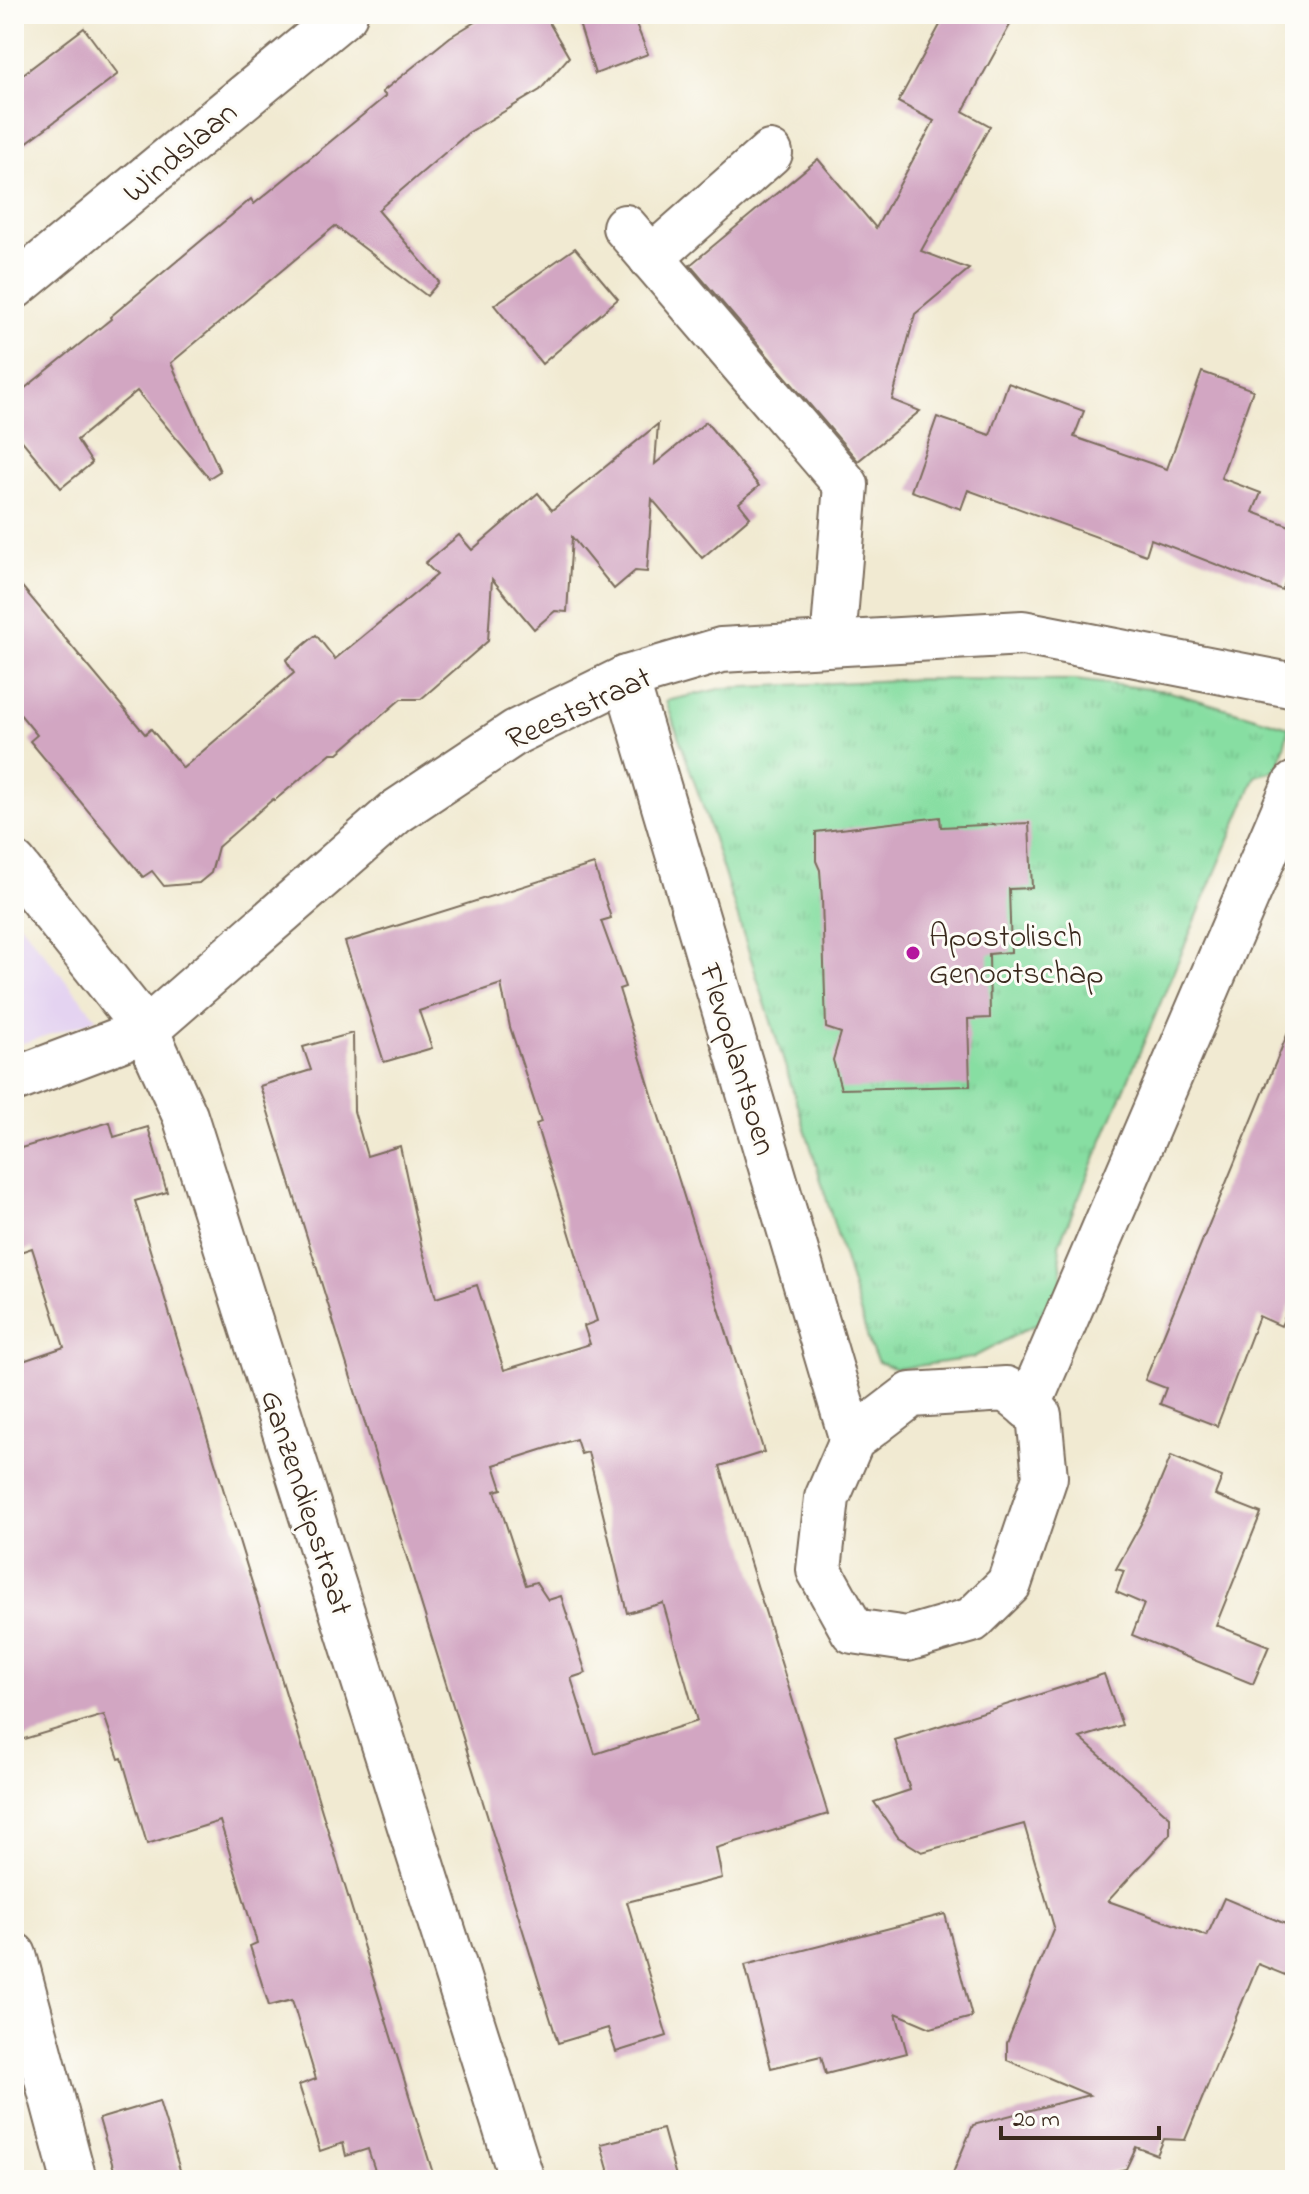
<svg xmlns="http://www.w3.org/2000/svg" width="1309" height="2194" viewBox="0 0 1309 2194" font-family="'Indie Flower',sans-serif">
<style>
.built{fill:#e4d3f1}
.grass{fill:url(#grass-tufts);stroke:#618460;stroke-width:2}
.building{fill:#d2a6c2;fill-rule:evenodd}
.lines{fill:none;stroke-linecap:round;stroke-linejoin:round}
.minor-casing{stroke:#7b6d5d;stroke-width:48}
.minor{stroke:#fff;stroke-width:44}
.poi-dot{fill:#b5179e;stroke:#fdfcf7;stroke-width:3}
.labels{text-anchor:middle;stroke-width:6;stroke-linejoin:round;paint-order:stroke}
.street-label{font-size:32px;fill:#3b2a1e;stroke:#fdfcf7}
.poi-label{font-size:32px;fill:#3b2a1e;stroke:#fdfcf7;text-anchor:start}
</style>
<defs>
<pattern id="grass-tufts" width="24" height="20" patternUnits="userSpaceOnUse" patternTransform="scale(2)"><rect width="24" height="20" fill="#87dea2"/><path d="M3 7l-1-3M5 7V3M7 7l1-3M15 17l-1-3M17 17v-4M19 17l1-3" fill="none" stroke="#75bf8b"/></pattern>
</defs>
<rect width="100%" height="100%" fill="#fdfcf7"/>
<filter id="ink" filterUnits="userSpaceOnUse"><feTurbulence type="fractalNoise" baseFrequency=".0125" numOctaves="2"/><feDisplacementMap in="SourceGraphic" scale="16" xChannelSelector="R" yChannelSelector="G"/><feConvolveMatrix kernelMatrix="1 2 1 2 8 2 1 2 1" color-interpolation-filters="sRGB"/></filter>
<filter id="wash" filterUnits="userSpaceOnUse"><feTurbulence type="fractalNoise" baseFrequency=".006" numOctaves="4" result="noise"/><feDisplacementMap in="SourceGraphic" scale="32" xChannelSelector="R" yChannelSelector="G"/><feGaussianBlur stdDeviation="1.8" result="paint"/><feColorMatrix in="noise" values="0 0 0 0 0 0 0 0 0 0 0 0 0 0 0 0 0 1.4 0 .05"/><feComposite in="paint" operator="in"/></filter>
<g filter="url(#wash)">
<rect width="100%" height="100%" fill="#f1ead2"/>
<polygon class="built" points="14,916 97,1019 14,1046"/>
<polygon class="grass" points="920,679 1075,680 1167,691 1289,727 1278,770 1256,776 1059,1244 1063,1288 1040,1322 972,1358 896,1369 878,1362 870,1346 814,1157 701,801 666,701 724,688"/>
<g id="blocks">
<g class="building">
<polygon points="488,14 544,14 569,57 540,90 468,133 378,210 439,282 427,296 335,226 171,363 220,471 209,478 137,391 77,440 92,463 61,488 14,431 14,397 111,319 110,317 251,199 254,204 386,96 382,92 450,37"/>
<polygon points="576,14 632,14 648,54 595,74"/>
<polygon points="946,14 1016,14 963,111 990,126 921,251 969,269 915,314 892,400 920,411 858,461 690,265 818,159 876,228 934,121 898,102"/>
<polygon points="84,28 118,74 14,152 14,81"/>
<polygon points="575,248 618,299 542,364 494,305"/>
<polygon points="1202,372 1253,390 1221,478 1261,493 1253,512 1295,528 1295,557 1282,590 1151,539 1146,555 968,490 961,509 911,491 937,417 990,435 1008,383 1084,411 1074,437 1167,469"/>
<polygon points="706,422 759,486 739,503 750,517 702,558 652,499 647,572 635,571 614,589 572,537 567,612 555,611 534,629 492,579 488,641 421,699 401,699 338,753 331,753 274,801 273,799 218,847 211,873 199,883 164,886 152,871 143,877 30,741 37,735 14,707 14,577 145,734 151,729 183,768 294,673 286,660 316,635 335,659 437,575 425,563 459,535 472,550 538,493 552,510 658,424 655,464"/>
<polygon points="940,817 941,827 1029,823 1032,888 1009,889 1011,952 989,954 990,1018 968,1019 970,1086 841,1089 833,1060 841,1033 826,1028 822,899 820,870 816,861 816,832"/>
<path d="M594 864 611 918 601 921 625 987 619 989 764 1452 720 1466 828 1814 716 1848 722 1878 627 1902 667 2036 616 2052 608 2028 558 2043 260 1086 311 1070 303 1047 353 1033 354 1111 367 1156 400 1146 422 1248 436 1298 477 1285 504 1370 590 1344 584 1326 597 1321 536 1124 541 1122 510 1027 501 984 419 1011 432 1048 384 1062 345 942ZM576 1439 581 1454 588 1452 627 1613 663 1603 697 1721 595 1754 571 1678 586 1673 561 1596 548 1600 536 1582 526 1585 495 1491 502 1489 494 1465Z"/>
<polygon points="1294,1018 1295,1294 1281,1326 1259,1316 1217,1426 1160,1404 1166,1388 1145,1380"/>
<polygon points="110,1122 114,1137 148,1127 167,1192 135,1201 435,2180 378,2180 368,2149 346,2156 343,2143 320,2151 299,2085 316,2079 292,2000 269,2006 250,1946 257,1943 220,1821 147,1844 122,1758 119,1759 104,1715 14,1742 14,1364 64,1347 32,1248 14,1254 14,1150"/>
<polygon points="1171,1456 1222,1477 1215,1495 1261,1513 1216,1625 1269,1646 1253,1684 1132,1635 1144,1604 1116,1592 1124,1571 1116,1569 1148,1511"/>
<polygon points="1104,1674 1122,1725 1080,1738 1170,1817 1170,1834 1108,1901 1207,1936 1224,1898 1295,1928 1295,1979 1258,1964 1185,2140 1164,2139 1157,2155 1136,2147 1126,2169 1078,2180 950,2180 973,2125 1089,2095 1007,2060 1007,2043 1054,1927 1024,1824 922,1852 898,1837 874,1802 910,1790 895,1740"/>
<polygon points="945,1914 972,2017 931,2028 896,2013 907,2053 826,2074 821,2056 771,2068 745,1965"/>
<polygon points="159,2101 183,2180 117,2180 99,2119"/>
<polygon points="663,2129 677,2180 611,2180 601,2144"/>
</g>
</g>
</g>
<g filter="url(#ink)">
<use href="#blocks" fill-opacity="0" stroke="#7b6d5d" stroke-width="2"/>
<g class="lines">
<g class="minor-casing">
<g id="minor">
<polyline points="625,227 846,485 833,643"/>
<polyline points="651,258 770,153"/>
<polyline points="14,287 345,14"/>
<polyline points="626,678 852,1440"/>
<polyline points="14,864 146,1030 185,1116 522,2180"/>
<polyline points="14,1080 146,1030 396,812 516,732 626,678 721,650 1023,633 1295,686"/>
<polygon points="1006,1389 1039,1415 1045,1477 1009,1584 972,1620 907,1639 853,1631 819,1570 827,1498 852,1440 911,1395"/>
<polyline points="1028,1407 1295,784"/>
<polyline points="14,1955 74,2180"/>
</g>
</g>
<use href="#minor" class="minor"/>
</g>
</g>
<circle class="poi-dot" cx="913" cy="953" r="8"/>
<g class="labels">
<g class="street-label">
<text transform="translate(179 151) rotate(-40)" y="11">Windslaan</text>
<text transform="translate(578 707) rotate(-25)" y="11">Reeststraat</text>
<text transform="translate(739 1059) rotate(73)" y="11">Flevoplantsoen</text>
<text transform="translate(308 1502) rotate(72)" y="11">Ganzendiepstraat</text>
</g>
<g class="poi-label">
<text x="929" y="946">Apostolisch<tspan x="929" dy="37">Genootschap</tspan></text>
</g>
</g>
<rect width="1309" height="2194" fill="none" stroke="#fdfcf7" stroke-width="48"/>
<path d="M1001 2126v12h158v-12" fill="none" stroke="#3b2a1e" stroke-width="4"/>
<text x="1013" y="2126" font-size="24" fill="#3b2a1e" stroke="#fdfcf7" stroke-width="6" paint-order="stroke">20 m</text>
</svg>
